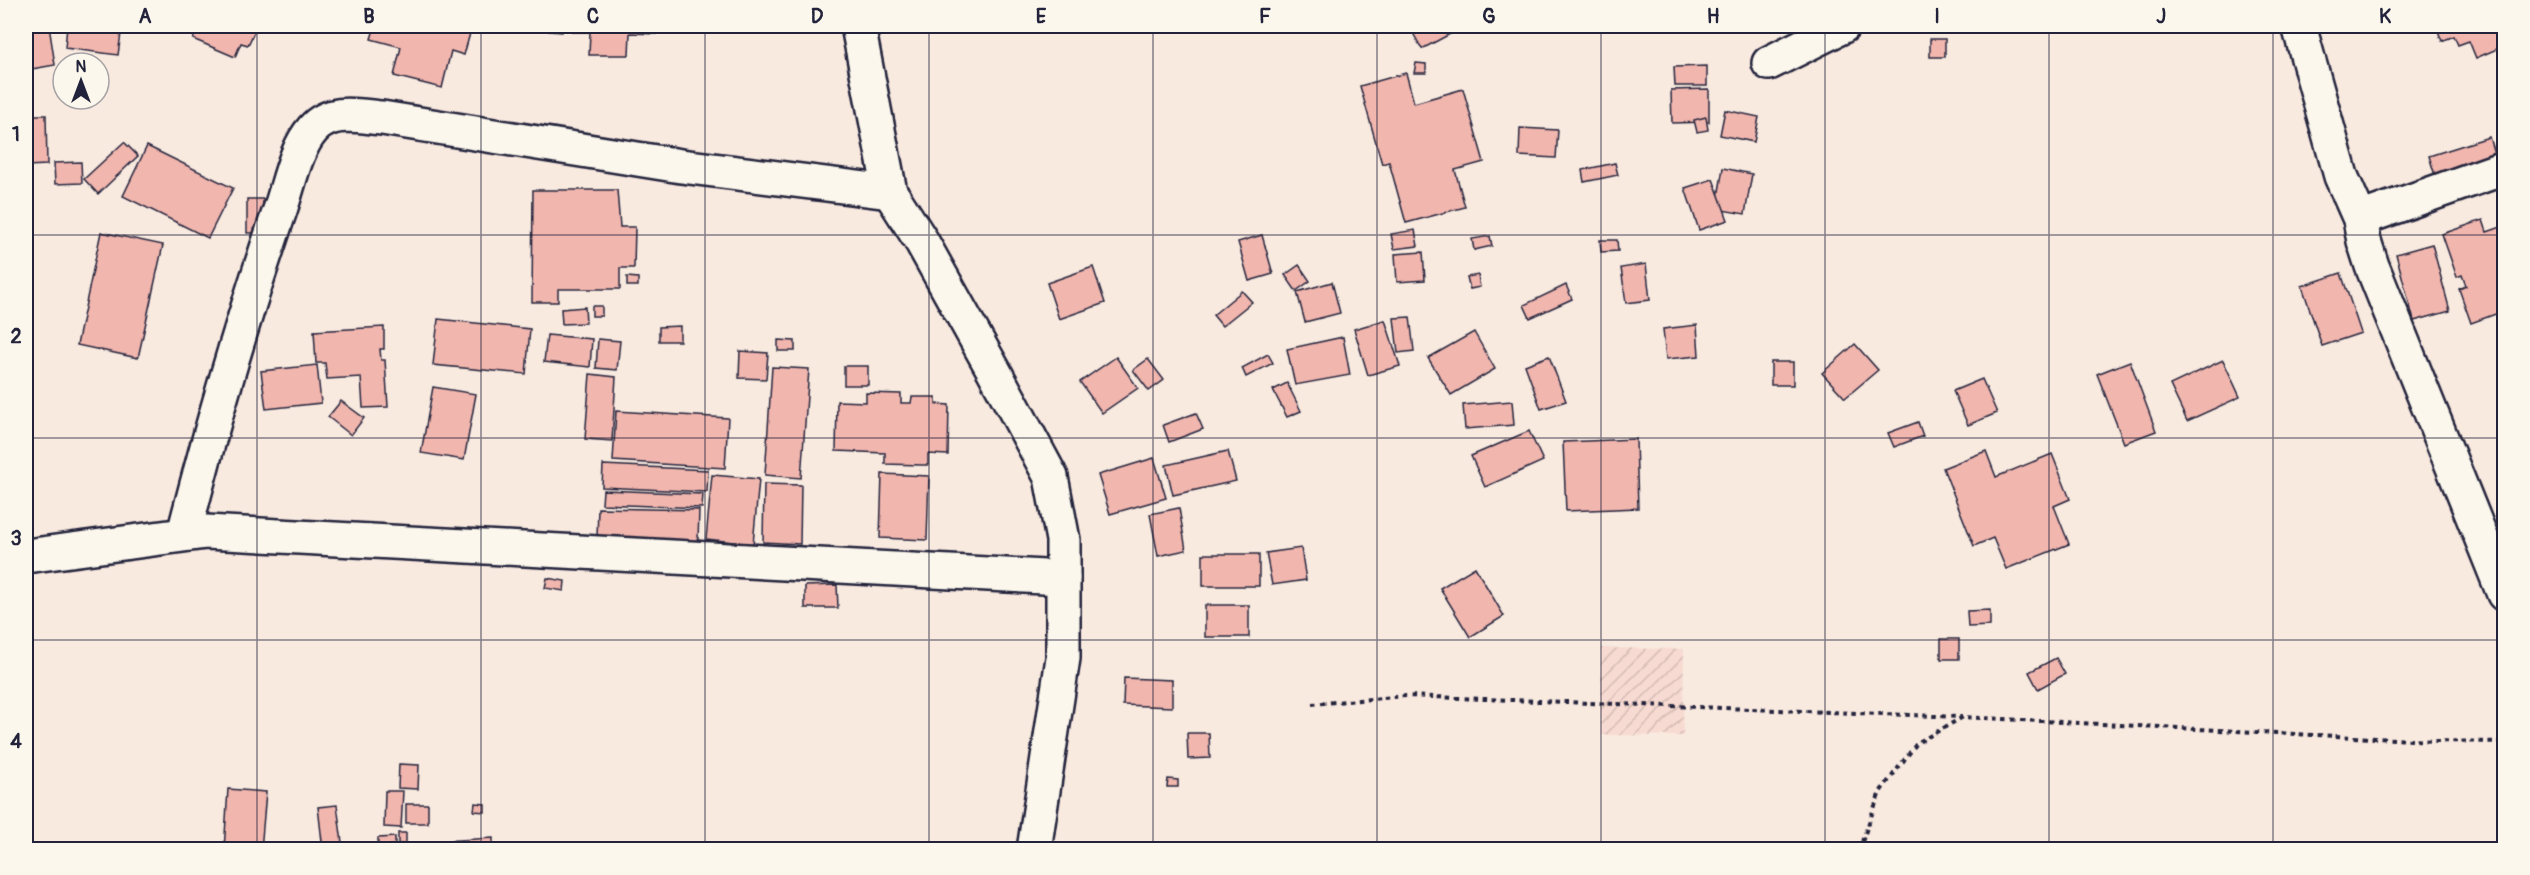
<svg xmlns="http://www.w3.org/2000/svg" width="2530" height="875" viewBox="0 0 2530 875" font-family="Pangolin,sans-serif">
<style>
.industrial{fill:url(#industrial-furrows)}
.building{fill:#f1b6ae;stroke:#22223b;stroke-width:1.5}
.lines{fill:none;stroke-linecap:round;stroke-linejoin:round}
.minor-casing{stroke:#22223b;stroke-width:38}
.path{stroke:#22223b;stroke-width:4;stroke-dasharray:4.5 4.5;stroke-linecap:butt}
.minor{stroke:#fbf7ec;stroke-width:33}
.grid{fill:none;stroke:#22223b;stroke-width:1.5;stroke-opacity:0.55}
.neatline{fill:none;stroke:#22223b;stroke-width:2}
.grid-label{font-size:20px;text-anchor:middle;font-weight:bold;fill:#22223b}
</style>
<defs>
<pattern id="industrial-furrows" width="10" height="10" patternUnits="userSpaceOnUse" patternTransform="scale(1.5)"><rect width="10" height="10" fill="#f7dad1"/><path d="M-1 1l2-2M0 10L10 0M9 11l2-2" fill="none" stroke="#d3bbb4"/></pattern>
</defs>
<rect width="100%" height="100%" fill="#f9eae0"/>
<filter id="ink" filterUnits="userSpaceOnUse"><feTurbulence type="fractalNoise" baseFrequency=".0167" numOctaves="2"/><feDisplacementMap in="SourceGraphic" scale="12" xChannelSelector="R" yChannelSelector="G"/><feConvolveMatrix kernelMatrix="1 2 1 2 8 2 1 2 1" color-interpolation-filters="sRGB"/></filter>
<g filter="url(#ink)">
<polygon class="industrial" points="1601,648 1684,649 1683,736 1601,735"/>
<g class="building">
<polygon points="26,26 49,26 55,65 26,70"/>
<polygon points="67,26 122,26 118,55 65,48"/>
<polygon points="199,26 257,26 248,45 241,43 235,57 193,39"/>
<polygon points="375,26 472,26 464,55 451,51 442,88 394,76 401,47 371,39"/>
<polygon points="549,26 562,26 562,32 549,31"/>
<polygon points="572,26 657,26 657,34 630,33 629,55 589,55 590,32 572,32"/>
<polygon points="893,26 934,26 895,35"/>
<polygon points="1409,26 1465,26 1422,49"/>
<polygon points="2436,26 2504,26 2504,46 2476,58 2469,41 2458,45 2454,36 2442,41"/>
<rect x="1930" y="39" width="15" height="18"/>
<polygon points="1416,63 1426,64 1426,73 1414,73"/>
<polygon points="1707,66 1707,86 1675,86 1674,67"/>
<polygon points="1406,73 1414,103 1463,89 1484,162 1455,170 1465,207 1406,223 1389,162 1382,164 1360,86"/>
<polygon points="1709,89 1709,122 1672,123 1671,90"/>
<polygon points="1725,110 1759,117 1754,142 1720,135"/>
<polygon points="26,115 46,115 47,165 26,166"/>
<polygon points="1706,117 1708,130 1697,132 1694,120"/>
<polygon points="1520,128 1558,130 1556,158 1519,156"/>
<polygon points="2489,137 2497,163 2437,182 2429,156"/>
<polygon points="124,142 138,156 98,194 84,179"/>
<polygon points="147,146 233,188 208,238 123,196"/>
<polygon points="81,162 82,183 55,184 54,163"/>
<polygon points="1615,163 1618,175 1584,182 1582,170"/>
<polygon points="1723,168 1752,174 1745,214 1716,209"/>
<polygon points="1713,179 1728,220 1699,230 1685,188"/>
<polygon points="533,190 617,190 620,227 635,227 634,268 620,268 620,289 558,289 558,302 532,302"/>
<rect x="247" y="199" width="16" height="34"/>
<polygon points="2483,220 2487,232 2504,226 2504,311 2471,323 2459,289 2466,286 2462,275 2457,277 2442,234"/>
<polygon points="1415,230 1418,246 1394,249 1391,234"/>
<polygon points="101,232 163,245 138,358 77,345"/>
<polygon points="1262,235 1273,274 1249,281 1238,242"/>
<polygon points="1490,236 1492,246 1474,250 1472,239"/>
<polygon points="1600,240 1617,240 1618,251 1601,252"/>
<polygon points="2432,244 2450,311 2414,321 2396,254"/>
<polygon points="1423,252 1425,280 1397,282 1395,254"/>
<polygon points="1646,264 1650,300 1626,303 1621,268"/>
<polygon points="1299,265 1310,281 1296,291 1285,275"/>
<polygon points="1093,267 1105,303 1059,319 1047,283"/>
<polygon points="2341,273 2361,333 2322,346 2302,286"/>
<polygon points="1478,275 1480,287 1470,289 1467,277"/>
<polygon points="627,277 638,278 638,286 627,286"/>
<polygon points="1332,282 1340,313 1305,322 1297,292"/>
<polygon points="1566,285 1572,299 1530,318 1524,305"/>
<polygon points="1242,291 1252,302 1222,326 1213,315"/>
<rect x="592" y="306" width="10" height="10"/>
<polygon points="585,307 586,323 562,324 561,309"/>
<polygon points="1410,317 1414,351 1398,353 1394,318"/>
<polygon points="438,319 530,329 526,374 433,365"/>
<polygon points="1385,320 1400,366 1368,375 1354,329"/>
<polygon points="1697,325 1699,356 1666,359 1663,329"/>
<polygon points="680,326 680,341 659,341 659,327"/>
<polygon points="384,327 384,349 380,349 381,360 385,360 388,407 363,408 361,377 327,379 325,363 316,363 314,331"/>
<polygon points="1474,332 1495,369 1451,395 1428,358"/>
<polygon points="547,335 592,339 590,367 544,362"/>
<polygon points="1343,337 1350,375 1295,385 1287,349"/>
<polygon points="598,339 620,341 617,370 596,368"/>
<polygon points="778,340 795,341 795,351 778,351"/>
<polygon points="1855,344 1878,370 1845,398 1822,373"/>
<polygon points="740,351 768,353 766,379 739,378"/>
<polygon points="1268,354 1273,363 1246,377 1242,368"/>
<polygon points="1549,356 1566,401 1541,409 1525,365"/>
<polygon points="1116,357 1138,388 1102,413 1080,382"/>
<polygon points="1148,359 1164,380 1149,391 1133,370"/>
<polygon points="2223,360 2240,397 2187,421 2170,385"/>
<polygon points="2130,361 2156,431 2124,443 2097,374"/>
<rect x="1771" y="362" width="22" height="23"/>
<polygon points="317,365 321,403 266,409 261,371"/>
<rect x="844" y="366" width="24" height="19"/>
<polygon points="772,367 809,369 801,478 765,475"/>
<polygon points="590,374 616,377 612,441 585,439"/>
<polygon points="1982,379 1997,413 1968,425 1953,391"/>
<polygon points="1287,383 1301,411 1287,417 1273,390"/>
<polygon points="433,387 476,394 464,460 421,453"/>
<polygon points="866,393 901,394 901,403 911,403 912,397 936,397 936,404 949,405 948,455 928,454 928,465 922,465 885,464 885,453 836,451 837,401 866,402"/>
<polygon points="341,401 364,418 351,435 328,417"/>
<polygon points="1512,401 1514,425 1465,429 1463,405"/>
<polygon points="616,411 728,418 725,468 613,461"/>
<polygon points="1196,413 1203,429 1169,442 1163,425"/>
<polygon points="1918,422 1923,436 1894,447 1888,433"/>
<polygon points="1529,431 1543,461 1485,487 1471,456"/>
<polygon points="1636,439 1638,508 1566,511 1563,442"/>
<polygon points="1228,451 1236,481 1173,495 1166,465"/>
<polygon points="1986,451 1996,477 2052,454 2070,499 2054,506 2069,544 2006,569 1993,538 1974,546 1943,468"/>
<polygon points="1154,458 1166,498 1110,514 1098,475"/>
<polygon points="603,465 708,470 707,492 602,487"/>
<polygon points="882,474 929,476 927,540 880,538"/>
<polygon points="712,475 759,479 753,544 706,539"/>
<polygon points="764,484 801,485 800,544 763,542"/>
<polygon points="603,490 703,494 702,508 602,504"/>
<polygon points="598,508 699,510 698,541 597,538"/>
<polygon points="1179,508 1186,550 1158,556 1150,514"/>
<polygon points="1301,548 1306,580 1272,585 1266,553"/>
<rect x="1203" y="554" width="56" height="32"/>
<polygon points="1475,567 1504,616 1470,637 1440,588"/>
<polygon points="547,578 565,581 564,591 545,588"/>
<polygon points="837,585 838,608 805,608 805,586"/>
<rect x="1205" y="605" width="44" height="32"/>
<polygon points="1990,610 1990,626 1968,627 1967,611"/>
<rect x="1941" y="639" width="18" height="20"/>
<polygon points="2056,658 2065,674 2038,689 2029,672"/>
<polygon points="1124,678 1172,680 1172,707 1123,705"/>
<polygon points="1187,733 1209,733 1210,758 1188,759"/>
<polygon points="399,764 419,765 418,789 398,788"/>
<polygon points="1168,779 1178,780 1178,787 1167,787"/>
<polygon points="228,789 266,792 261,850 224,850"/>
<polygon points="385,791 403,791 401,828 384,827"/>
<polygon points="475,803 485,804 485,812 474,811"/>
<rect x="406" y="804" width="22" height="19"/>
<polygon points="337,805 343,850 323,850 318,807"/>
<rect x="398" y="833" width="8" height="11"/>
<polygon points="395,837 395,845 378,847 378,838"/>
<polygon points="493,838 493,850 442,850 442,841"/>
</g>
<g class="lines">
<g class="minor-casing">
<g id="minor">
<polyline points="858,26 890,192 922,242 994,371 1051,477 1063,540 1063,658 1034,850"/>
<polyline points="2299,26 2341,176 2360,219 2364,241 2372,266 2504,594"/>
<polyline points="1769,63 1843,26"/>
<polyline points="2360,219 2504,168"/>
<path d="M184 534C212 424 243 317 280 210 289 185 295 149 313 129 331 109 358 116 382 118L681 166 890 192"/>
<polyline points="26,556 206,532 1063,578"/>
</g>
</g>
<g class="path">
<polyline points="1312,704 1406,696 1962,717"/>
<polyline points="1859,850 1880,792 1917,743 1963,717 2433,741 2504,742"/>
</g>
<use href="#minor" class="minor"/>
</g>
</g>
<path class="grid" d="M257 26V850M481 26V850M705 26V850M929 26V850M1153 26V850M1377 26V850M1601 26V850M1825 26V850M2049 26V850M2273 26V850M26 235H2504M26 438H2504M26 640H2504"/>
<rect width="2530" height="875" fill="none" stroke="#fbf7ec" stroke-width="66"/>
<g transform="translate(81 81)"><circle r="28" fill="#fbf7ec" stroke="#a4a2a5" stroke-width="1.5"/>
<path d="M0-4.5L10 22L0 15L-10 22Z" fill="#22223b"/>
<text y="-9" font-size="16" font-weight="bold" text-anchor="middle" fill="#22223b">N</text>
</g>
<rect x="33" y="33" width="2464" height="809" class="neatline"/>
<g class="grid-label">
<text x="145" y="23">A</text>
<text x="369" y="23">B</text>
<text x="593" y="23">C</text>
<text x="817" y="23">D</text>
<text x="1041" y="23">E</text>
<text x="1265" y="23">F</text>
<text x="1489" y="23">G</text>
<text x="1713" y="23">H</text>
<text x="1937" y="23">I</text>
<text x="2161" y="23">J</text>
<text x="2385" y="23">K</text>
<text x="16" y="141">1</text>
<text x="16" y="343">2</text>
<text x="16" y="545">3</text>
<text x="16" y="748">4</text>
</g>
</svg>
